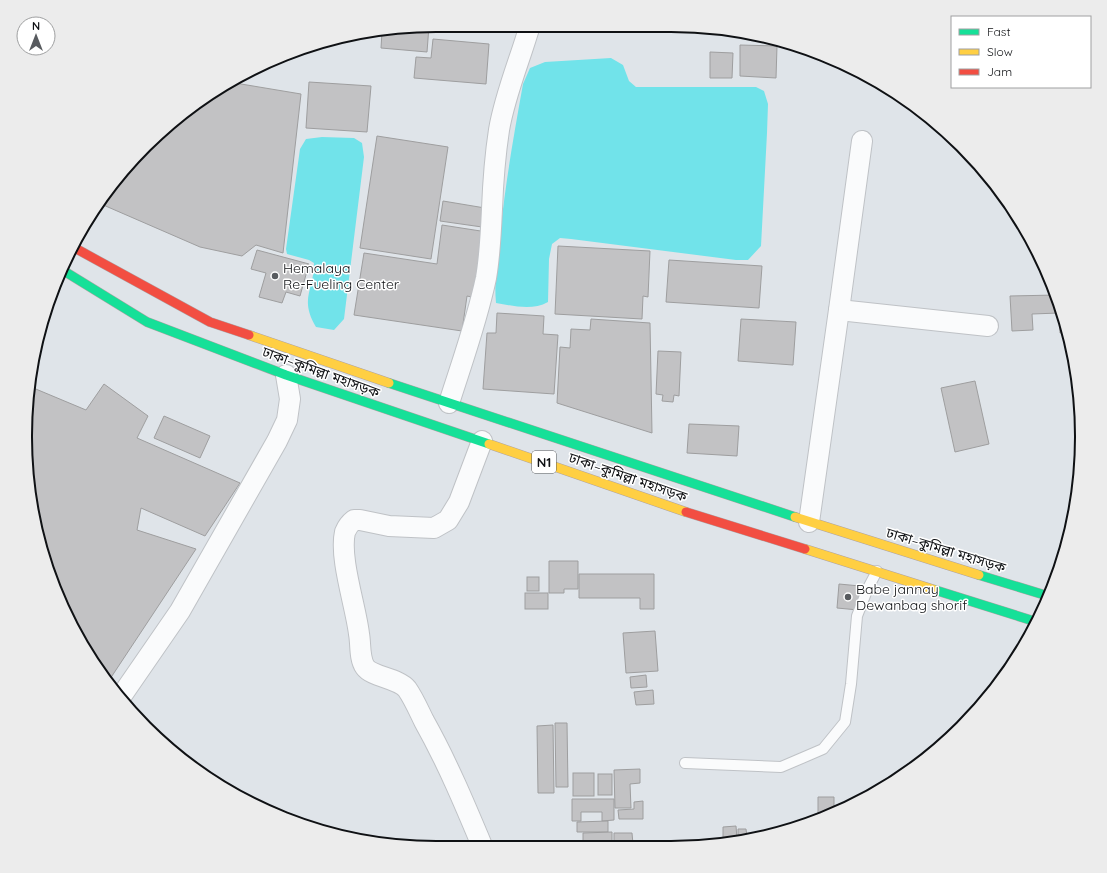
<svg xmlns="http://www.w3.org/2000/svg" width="1107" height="873" viewBox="0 0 1107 873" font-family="Quicksand,'Noto Sans Bengali',sans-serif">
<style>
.water{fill:#71e3ea}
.building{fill:#c2c2c4;stroke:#9e9e9f}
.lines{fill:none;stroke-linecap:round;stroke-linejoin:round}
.lane-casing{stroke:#bfc2c6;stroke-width:12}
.street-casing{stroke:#bfc2c6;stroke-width:22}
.fast-casing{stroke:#aea2a3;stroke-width:10}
.slow-casing{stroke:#aea2a3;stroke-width:10}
.jam-casing{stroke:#aea2a3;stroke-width:10}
.lane{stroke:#fafbfc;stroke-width:10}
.street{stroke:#fafbfc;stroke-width:20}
.fast{stroke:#16e098;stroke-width:9}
.slow{stroke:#ffcf43;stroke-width:9}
.jam{stroke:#f24e42;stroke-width:9}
.poi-dot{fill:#585b5f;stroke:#fff;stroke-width:1.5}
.labels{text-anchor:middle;stroke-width:3;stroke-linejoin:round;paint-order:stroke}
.shield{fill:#fff;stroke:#57585a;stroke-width:1}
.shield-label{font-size:13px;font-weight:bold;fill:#0f1114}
.poi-label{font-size:14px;fill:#0f1114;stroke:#fff;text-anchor:start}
.street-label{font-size:14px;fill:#0f1114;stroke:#fff}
.rim{fill:none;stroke:#0f1114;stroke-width:2}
</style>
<rect width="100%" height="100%" fill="#dfe4e9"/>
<g class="water">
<path d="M611 58 623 65 629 81 636 87H756L764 91 768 104 767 133 761 246 748 260H736L571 239 560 238 552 244 549 259 548 302C532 311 514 306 496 303 494 281 497 258 500 236 505 185 514 134 523 84L530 68 545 62Z"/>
<path d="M322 137 354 138 362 143 364 157 344 319 334 330 316 327C299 298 314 291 314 263L309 260 287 254 286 249 300 149 306 139Z"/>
</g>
<g class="building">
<polygon points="429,26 427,52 381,48 382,32"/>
<polygon points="433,39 489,44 486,84 414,78 416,57 431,58"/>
<polygon points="740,45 777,46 776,78 740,76"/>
<polygon points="710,52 733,53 732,78 710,78"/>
<polygon points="229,82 301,94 283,253 256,245 242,256 200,247 101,204 146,145"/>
<polygon points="309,82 371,86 367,132 306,128"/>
<polygon points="377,136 448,147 431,259 360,248"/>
<polygon points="443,201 485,208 482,227 440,221"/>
<polygon points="442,225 487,232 476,298 467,296 462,331 354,315 364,253 437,264"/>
<polygon points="558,246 650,251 648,297 643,296 642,319 555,314"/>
<polygon points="257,250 309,264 300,296 286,292 282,303 259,297 266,273 251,269"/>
<polygon points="669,260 762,266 759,308 666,302"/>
<polygon points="1056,295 1060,304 1067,332 1060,333 1059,313 1032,314 1033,330 1012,331 1010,296"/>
<polygon points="497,313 544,316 543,334 558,335 554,394 483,389 487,333 496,333"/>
<polygon points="591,319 650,323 652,433 557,403 560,347 570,348 571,329 590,330"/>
<polygon points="741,319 796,322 793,365 738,361"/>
<polygon points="658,351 681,352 679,396 674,395 673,402 662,401 663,395 656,394"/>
<polygon points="975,381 989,444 955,452 941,388"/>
<polygon points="104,384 148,416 137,438 240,483 205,536 141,508 137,530 196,549 108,682 80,642 39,543 25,436 31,387 86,410"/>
<polygon points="164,416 210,436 200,458 154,438"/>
<polygon points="689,424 739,426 737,456 687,453"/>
<polygon points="549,561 578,561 578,589 564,589 564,593 549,593"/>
<polygon points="579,574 654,574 654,609 640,609 640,598 579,598"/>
<rect x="527" y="577" width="12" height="14"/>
<polygon points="839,584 860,586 858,610 837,608"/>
<rect x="525" y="593" width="23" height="16"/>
<polygon points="655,631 658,671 626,673 623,633"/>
<polygon points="646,675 647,687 631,688 630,677"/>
<polygon points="653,690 654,704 636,705 634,692"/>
<polygon points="555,723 567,723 568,787 556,787"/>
<polygon points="553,725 554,793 538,793 537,726"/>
<polygon points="640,769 640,783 630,784 631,808 615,808 614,770"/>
<rect x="573" y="773" width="21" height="23"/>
<rect x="598" y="774" width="14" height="21"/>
<polygon points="818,797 834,797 834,812 818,819"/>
<polygon points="572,799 614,799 614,820 602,821 602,812 581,812 581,821 572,821"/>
<polygon points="643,801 643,819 619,819 618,810 634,809 634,802"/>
<polygon points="608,821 608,832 577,832 577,822"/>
<polygon points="736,826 737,839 723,842 723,827"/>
<polygon points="738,829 746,829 747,837 738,839"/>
<polygon points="612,832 612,843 605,843 605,847 583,847 583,833"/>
<polygon points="614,833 632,833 633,844 621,845 621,847 608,847 608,844 614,844"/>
</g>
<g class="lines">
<g class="lane-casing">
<polyline id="lane" points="685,763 781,767 823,749 845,722 851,684 857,616 868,588 877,571"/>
</g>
<g class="street-casing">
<g id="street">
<polyline points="839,310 988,326"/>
<path d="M449 403C462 362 477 321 486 278 490 255 491 232 492 209 493 183 495 156 499 130 505 94 520 60 530 25"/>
<path d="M482 441 459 502 448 520 434 528 389 526 360 520H354C350 523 347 527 345 532 339 558 356 607 359 634 361 644 359 658 365 667 372 677 398 678 407 689 414 699 419 711 424 721 447 762 465 805 483 848"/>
<polyline points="809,522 839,310 862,141"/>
<polyline points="120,698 180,611 277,441 287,420 290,399 286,375"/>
</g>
</g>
<g class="fast-casing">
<g id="fast">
<polyline points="64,271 147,322 286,375 489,444"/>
<polyline points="389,383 795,517"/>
<polyline points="979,575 1048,596"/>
<polyline points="935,590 1037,622"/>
</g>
</g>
<g class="slow-casing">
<g id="slow">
<polyline points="249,335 389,383"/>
<polyline points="489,444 686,512"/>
<polyline points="795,517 979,575"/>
<polyline points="805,549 935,590"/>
</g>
</g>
<g class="jam-casing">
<g id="jam">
<polyline points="73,247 210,322 249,335"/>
<polyline points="686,512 805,549"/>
</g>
</g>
<use href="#lane" class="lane"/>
<use href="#street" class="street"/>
<use href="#fast" class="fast"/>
<use href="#slow" class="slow"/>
<use href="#jam" class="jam"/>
</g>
<g class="poi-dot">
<circle cx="275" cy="276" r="4"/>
<circle cx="848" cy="597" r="4"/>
</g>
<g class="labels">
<rect class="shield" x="532" y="451" width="24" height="22" rx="3"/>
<g class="shield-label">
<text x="544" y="467">N1</text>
</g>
<g class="poi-label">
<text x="283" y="273">Hemalaya<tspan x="283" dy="16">Re-Fueling Center</tspan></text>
<text x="856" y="594">Babe jannay<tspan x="856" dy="16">Dewanbag shorif</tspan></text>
</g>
<g class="street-label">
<text transform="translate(321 372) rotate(20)" y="5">ঢাকা–কুমিল্লা মহাসড়ক</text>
<text transform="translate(628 477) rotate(19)" y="5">ঢাকা–কুমিল্লা মহাসড়ক</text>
<text transform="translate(946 550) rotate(17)" y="5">ঢাকা–কুমিল্লা মহাসড়ক</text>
</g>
</g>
<path d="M0 0H1107V873H0ZM436 32H671A404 404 0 0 1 1075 436V437A404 404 0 0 1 671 841H436A404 404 0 0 1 32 437V436A404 404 0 0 1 436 32Z" fill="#ececec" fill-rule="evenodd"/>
<path class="rim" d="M436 32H671A404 404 0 0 1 1075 436V437A404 404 0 0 1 671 841H436A404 404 0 0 1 32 437V436A404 404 0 0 1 436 32Z"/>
<rect x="951" y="16" width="140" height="72" fill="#ffffff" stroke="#9fa0a1"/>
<rect x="959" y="29" width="20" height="6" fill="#16e098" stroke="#9fa0a1"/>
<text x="987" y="36" font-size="12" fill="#0f1114">Fast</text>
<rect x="959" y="49" width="20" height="6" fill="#ffcf43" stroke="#9fa0a1"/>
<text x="987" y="56" font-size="12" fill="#0f1114">Slow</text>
<rect x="959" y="69" width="20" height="6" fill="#f24e42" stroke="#9fa0a1"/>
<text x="987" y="76" font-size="12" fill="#0f1114">Jam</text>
<g transform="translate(36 36)"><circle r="19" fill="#ffffff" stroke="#9fa0a1"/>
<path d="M0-3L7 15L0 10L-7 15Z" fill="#585b5f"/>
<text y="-6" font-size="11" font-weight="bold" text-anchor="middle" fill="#0f1114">N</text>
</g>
</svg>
